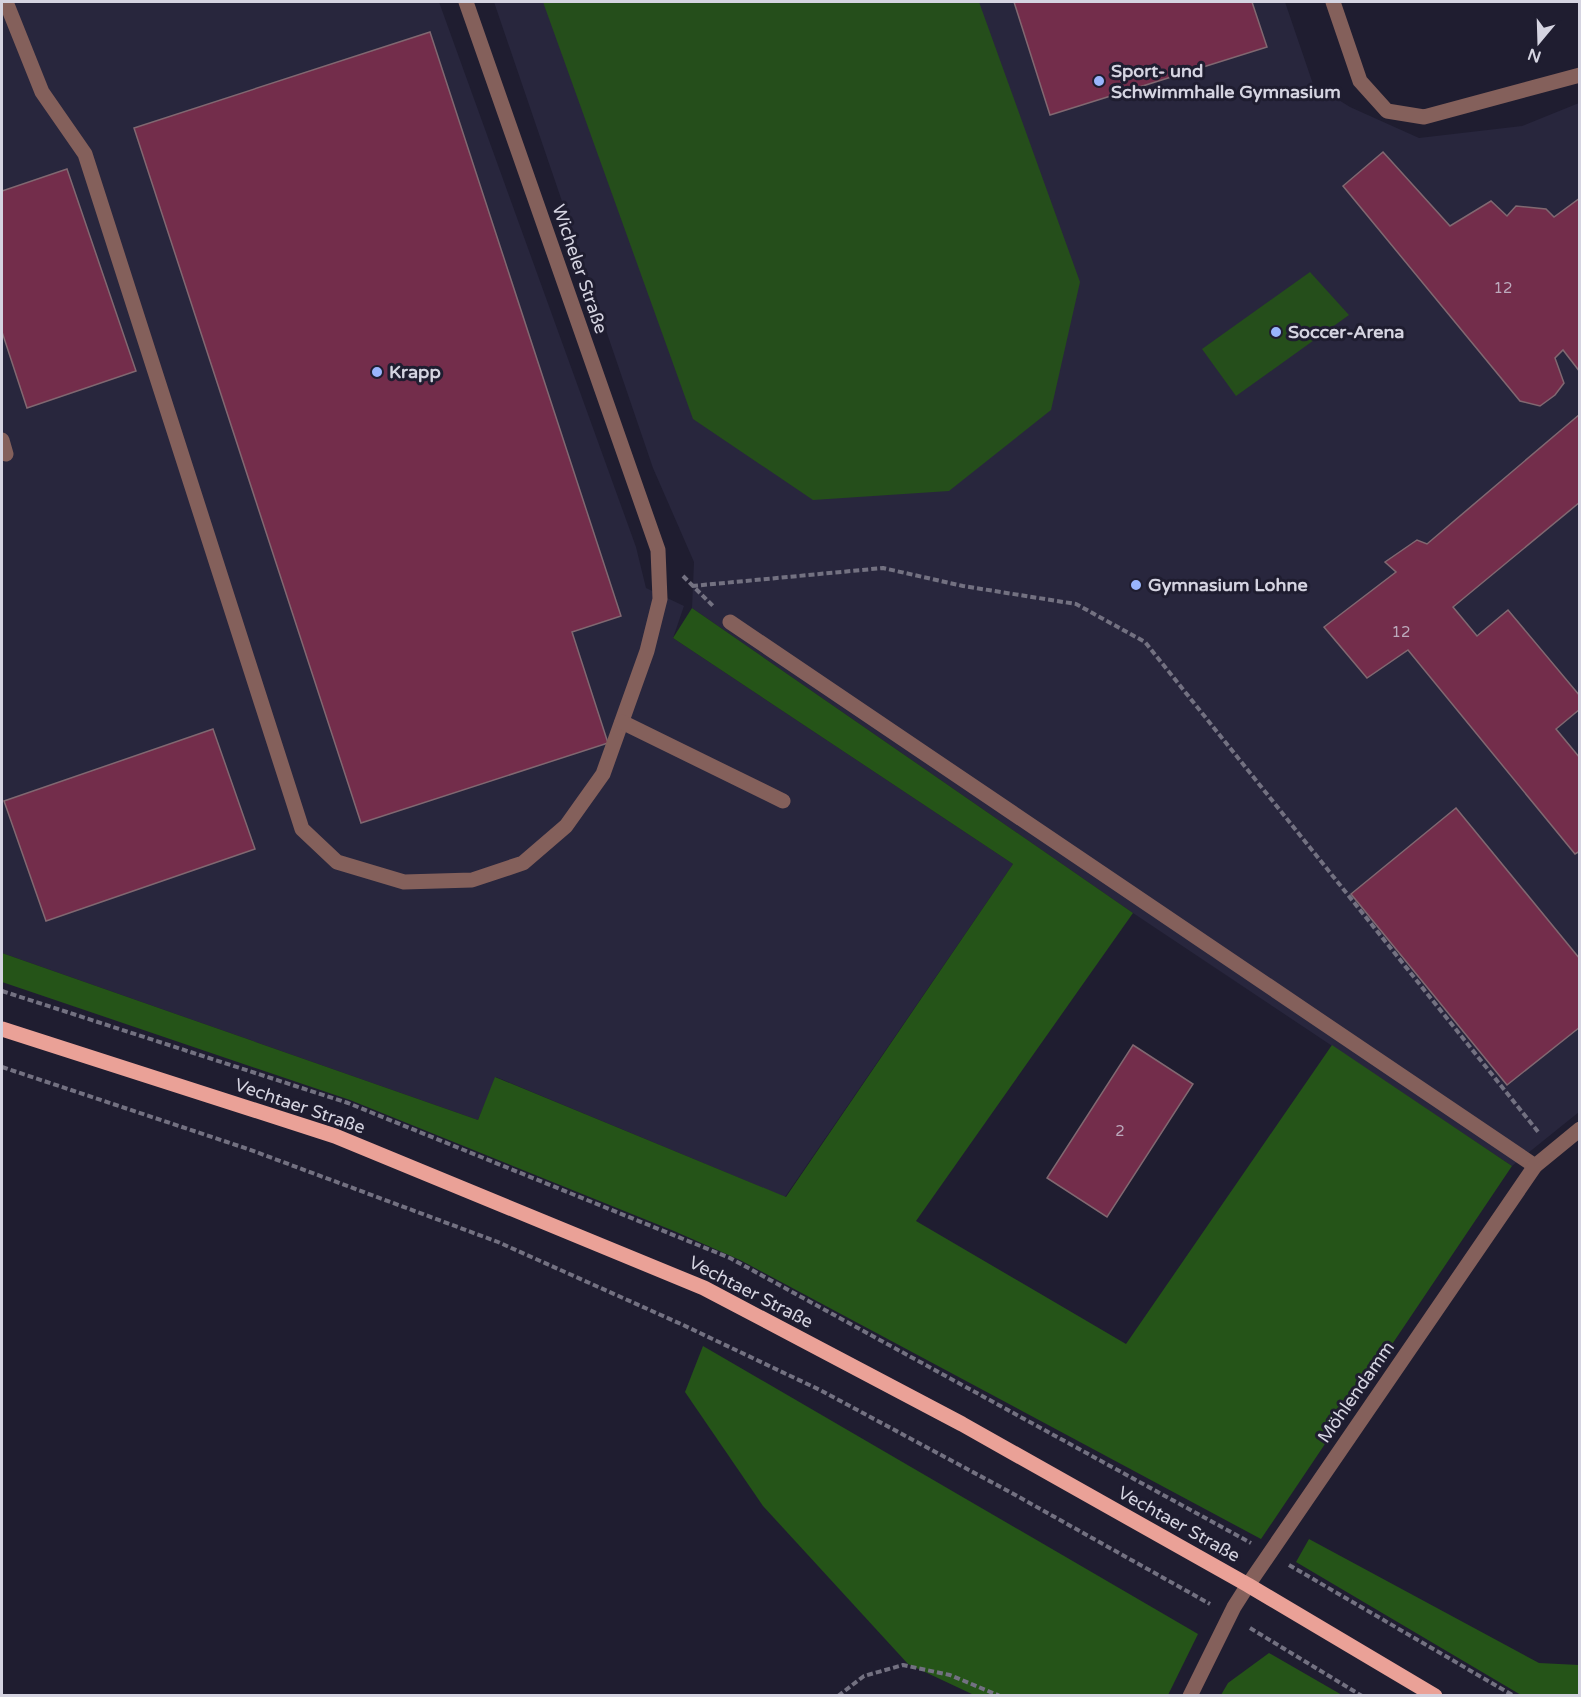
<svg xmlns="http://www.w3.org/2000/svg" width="1581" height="1697" viewBox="0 0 1581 1697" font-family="'Varela Round',sans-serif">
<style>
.built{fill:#28263d}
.green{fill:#254e1b}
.forest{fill:#255418}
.building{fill:#732d4b;stroke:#816871;stroke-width:1.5}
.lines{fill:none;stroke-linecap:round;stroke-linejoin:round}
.path{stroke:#737181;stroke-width:4;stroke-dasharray:6 3;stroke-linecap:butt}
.minor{stroke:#84605b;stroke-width:15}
.major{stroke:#eaa197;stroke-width:15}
.poi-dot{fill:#99b5fd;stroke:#1f1d30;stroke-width:2}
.labels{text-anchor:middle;stroke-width:6;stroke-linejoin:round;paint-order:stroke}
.number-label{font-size:15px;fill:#bcaabc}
.poi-label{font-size:18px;font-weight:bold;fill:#d5d4e1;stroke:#1f1d30;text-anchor:start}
.street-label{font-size:18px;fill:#d5d4e1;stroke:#1f1d30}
</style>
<rect width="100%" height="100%" fill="#1f1d30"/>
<g class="built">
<polygon points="2,2 439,2 636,547 646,588 684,606 673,638 1013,864 785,1197 496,1077 478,1120 2,953"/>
<polygon points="494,2 1285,2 1313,84 1350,107 1419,138 1522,126 1579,103 1579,1112 1512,1166 1133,913 692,608 694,562 653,468"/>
</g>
<g class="green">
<polygon points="543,2 979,2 1080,282 1051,410 949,491 813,500 693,419"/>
<polygon points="1310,272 1349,315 1236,396 1202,349"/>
</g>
<g class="forest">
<polygon points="692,608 1133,913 916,1221 1126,1344 1332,1045 1512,1166 1261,1539 740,1260 674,1231 350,1100 2,982 2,953 478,1120 495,1077 786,1197 1013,864 673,638"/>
<polygon points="703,1346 1198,1634 1168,1695 974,1695 908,1664 763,1506 685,1392"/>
<polygon points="1309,1539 1539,1663 1579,1665 1579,1695 1521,1695 1296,1562"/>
<polygon points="1269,1653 1342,1695 1221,1695 1228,1683"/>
</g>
<g class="building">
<polygon points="1014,2 1252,2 1267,47 1050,115"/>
<polygon points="430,32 621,616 572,632 608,743 361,823 134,128"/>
<polygon points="1383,152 1450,226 1491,201 1507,216 1516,206 1546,209 1554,217 1580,198 1580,372 1563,350 1555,358 1564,383 1555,395 1540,406 1520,401 1343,186"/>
<polygon points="67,169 136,371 27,408 2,332 2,191"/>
<polygon points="1580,414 1580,502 1453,607 1477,636 1508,610 1580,696 1580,709 1556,729 1580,758 1580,851 1575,854 1408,650 1367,678 1324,627 1396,572 1385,562 1417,540 1427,544"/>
<polygon points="213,729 255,849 46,921 4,801"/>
<polygon points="1456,808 1580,959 1580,1027 1507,1085 1351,894"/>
<polygon points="1133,1045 1193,1084 1107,1217 1047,1178"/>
</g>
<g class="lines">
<g class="path">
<polyline points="683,576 714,607"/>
<polyline points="692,586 883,568 963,586 1076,604 1145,642 1539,1133"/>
<polyline points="2,991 348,1103 730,1258 1251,1543"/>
<polyline points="2,1067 248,1149 498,1242 681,1324 820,1390 1010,1492 1210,1604"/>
<polyline points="1289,1565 1514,1696"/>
<polyline points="1250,1628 1362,1696"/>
<polyline points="838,1696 864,1676 903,1665 950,1675 1000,1696"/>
</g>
<g class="minor">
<polyline points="6,2 42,92 85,154 302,829 337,862 404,882 472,880 523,863 566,826 603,774 647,651 660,599 658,550 466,2"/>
<polyline points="1333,2 1360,81 1387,111 1424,117 1580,75"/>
<polyline points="2,440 6,454"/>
<polyline points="730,622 1535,1166"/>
<polyline points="622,722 783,801"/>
<polyline points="1190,1696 1234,1607 1248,1585 1535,1166 1580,1129"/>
</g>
<polyline class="major" points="2,1029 335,1136 704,1288 962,1424 1248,1585 1435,1696"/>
</g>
<g class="poi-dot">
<circle cx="1099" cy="81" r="6"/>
<circle cx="1276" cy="332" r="6"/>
<circle cx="377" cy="372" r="6"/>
<circle cx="1136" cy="585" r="6"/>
</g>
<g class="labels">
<g class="number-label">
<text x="1503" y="293">12</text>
<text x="1401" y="637">12</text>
<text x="1120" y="1136">2</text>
</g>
<g class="poi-label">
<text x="1111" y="77">Sport- und<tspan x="1111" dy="21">Schwimmhalle Gymnasium</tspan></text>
<text x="1288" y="338">Soccer-Arena</text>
<text x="389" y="378">Krapp</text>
<text x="1148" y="591">Gymnasium Lohne</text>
</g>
<g class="street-label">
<text transform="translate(580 269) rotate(71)" y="6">Wicheler Straße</text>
<text transform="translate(300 1106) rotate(19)" y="6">Vechtaer Straße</text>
<text transform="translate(751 1292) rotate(27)" y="6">Vechtaer Straße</text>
<text transform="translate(1356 1392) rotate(-55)" y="6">Möhlendamm</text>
<text transform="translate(1179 1524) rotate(29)" y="6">Vechtaer Straße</text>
</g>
</g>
<rect width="1581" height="1697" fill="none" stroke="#d5d4e1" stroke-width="6"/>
<g transform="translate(1539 42) rotate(199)" stroke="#1f1d30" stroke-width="4.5" paint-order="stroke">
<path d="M0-4.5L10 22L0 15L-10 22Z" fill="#d5d4e1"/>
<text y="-9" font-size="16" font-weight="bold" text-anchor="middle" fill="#d5d4e1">N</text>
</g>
</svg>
